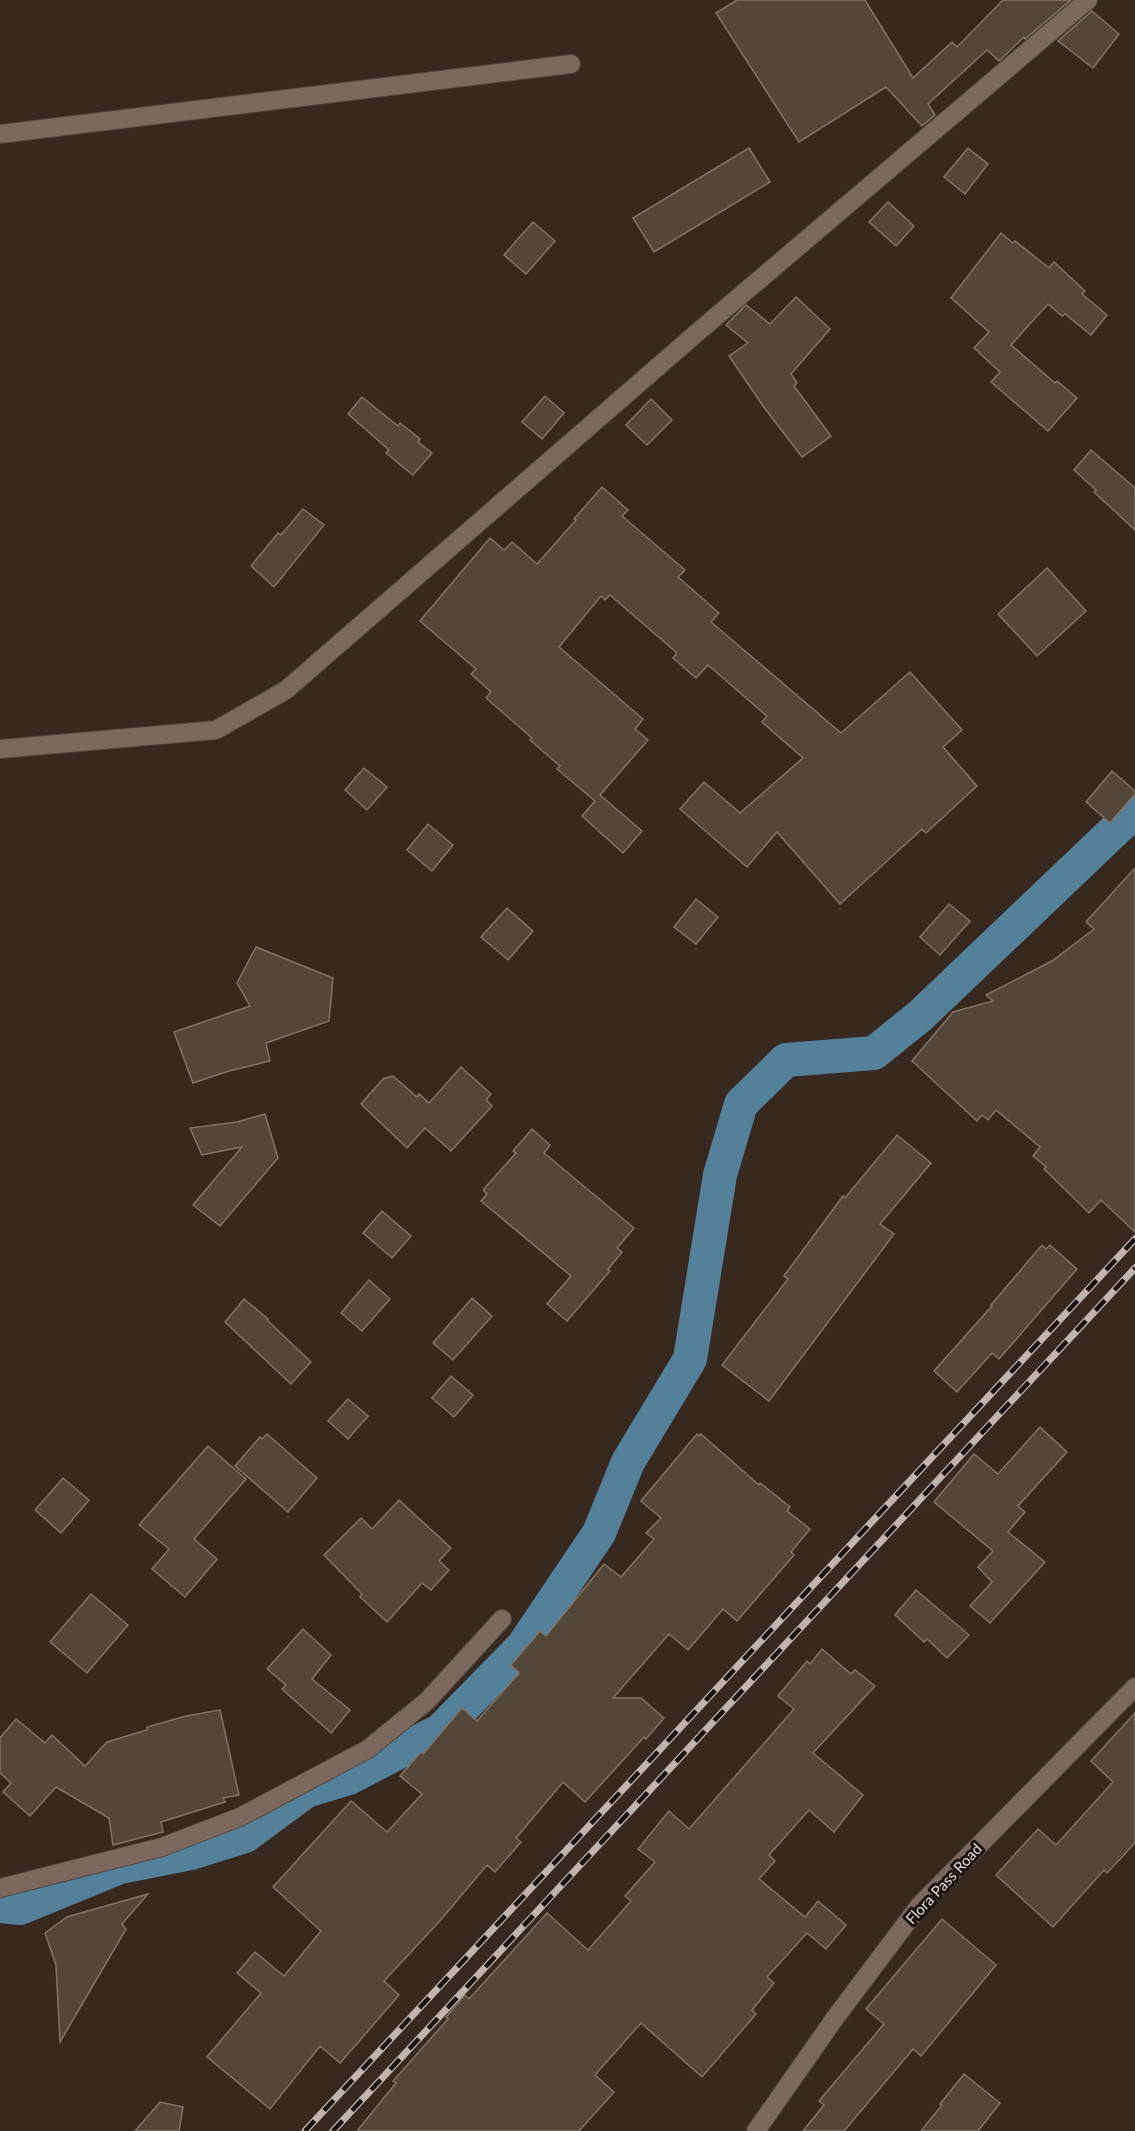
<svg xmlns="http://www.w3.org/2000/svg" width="1135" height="2131" viewBox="0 0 1135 2131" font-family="Lato,sans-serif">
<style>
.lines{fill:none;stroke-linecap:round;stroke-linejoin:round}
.canal{stroke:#558099;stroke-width:34}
.building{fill:#534739;stroke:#827566;stroke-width:1.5}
.street-casing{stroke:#52453f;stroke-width:20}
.street{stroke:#7b685f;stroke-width:18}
.rail-casing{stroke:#bfb4ae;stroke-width:7}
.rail{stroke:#19120f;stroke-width:4.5;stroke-dasharray:14;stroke-linecap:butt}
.labels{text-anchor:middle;stroke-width:6;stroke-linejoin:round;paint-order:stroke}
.street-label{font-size:15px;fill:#e6dcd7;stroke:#19120f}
</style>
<rect width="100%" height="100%" fill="#372820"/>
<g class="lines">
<polyline class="canal" points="0,1906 20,1908 120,1867 191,1853 245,1836 306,1791 349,1778 441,1730 523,1646 599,1533 628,1462 690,1359 720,1175 741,1104 786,1060 874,1053 920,1016 1135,811"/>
</g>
<g class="building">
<polygon points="737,0 865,0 913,78 952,42 957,47 1003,0 1071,0 1025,39 1024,37 999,61 987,50 928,104 935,115 922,126 886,87 799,142 716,13"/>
<polygon points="1092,11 1119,34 1093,68 1058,41"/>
<polygon points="749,148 770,182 654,252 633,218"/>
<polygon points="968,148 988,164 965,194 944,177"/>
<polygon points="888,202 914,226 896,246 869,222"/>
<polygon points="533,222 555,241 526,274 504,255"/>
<polygon points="1001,233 1013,243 1015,241 1049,268 1054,262 1085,291 1082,294 1107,315 1091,335 1065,314 1062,316 1048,304 1011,345 1055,383 1057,381 1077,398 1048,431 991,382 1000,372 974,348 989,332 951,298"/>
<polygon points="796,297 830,329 791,374 797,383 794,386 831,436 802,457 763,406 729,356 748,343 726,325 746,305 770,324"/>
<polygon points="545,396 564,413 542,439 522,422"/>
<polygon points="362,397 398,426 400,423 420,439 418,442 432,453 413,475 386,453 389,450 348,414"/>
<polygon points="651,399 672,420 647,445 626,425"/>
<polygon points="1091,450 1135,488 1135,530 1094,492 1096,490 1074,470"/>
<polygon points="602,487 628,510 622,516 685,570 678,577 719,613 711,622 841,733 910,672 962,730 943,747 977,786 926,833 922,829 840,904 777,832 747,867 680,809 704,782 740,813 803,758 762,722 767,716 708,665 696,678 673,658 677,653 610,595 605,600 601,596 559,647 643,719 635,729 648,740 600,795 642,831 623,853 582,816 595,801 557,769 560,766 530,740 532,738 486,698 491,692 471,674 476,669 420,621 490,538 504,550 512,542 537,564 576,520 574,519"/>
<polygon points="303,509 324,525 274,587 251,566 278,533 281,535"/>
<polygon points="1047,568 1086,611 1037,656 998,614"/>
<polygon points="364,768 387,787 367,810 345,790"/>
<polygon points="1112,771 1135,791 1135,794 1110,823 1086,802"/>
<polygon points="428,824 453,845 432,871 407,850"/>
<polygon points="1135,868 1135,1232 1101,1200 1089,1213 1044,1169 1046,1167 1033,1156 1040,1147 996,1110 988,1120 982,1115 977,1121 912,1061 953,1012 993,1001 986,995 1052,961 1094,929 1086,922"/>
<polygon points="696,899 718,917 696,944 674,927"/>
<polygon points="949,904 970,921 940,955 920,937"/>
<polygon points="507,908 533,931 508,960 481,937"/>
<polygon points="256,947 333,978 329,1021 266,1043 270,1061 229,1071 193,1083 174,1032 250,1006 237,983"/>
<polygon points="461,1067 491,1094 486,1100 492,1106 451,1151 425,1128 407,1148 361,1104 383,1079 393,1076 417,1097 419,1094 429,1103"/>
<polygon points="265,1114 278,1158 220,1226 193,1205 242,1147 202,1155 190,1128 237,1122"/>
<polygon points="532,1129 550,1145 544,1153 634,1228 617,1248 622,1252 608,1269 610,1271 567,1321 547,1304 571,1276 481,1201 487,1194 483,1190 516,1153 513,1151"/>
<polygon points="897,1135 931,1163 880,1224 894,1234 769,1401 722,1365 788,1279 784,1276 843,1196 845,1198"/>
<polygon points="382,1211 411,1236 392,1258 363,1233"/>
<polygon points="1042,1245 1046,1249 1050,1245 1077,1269 999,1359 992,1353 957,1392 934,1371 992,1306 991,1305"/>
<polygon points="369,1280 390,1299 362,1331 341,1313"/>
<polygon points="472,1298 492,1316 453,1360 433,1343"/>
<polygon points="244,1299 268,1319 267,1320 311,1362 291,1384 225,1322"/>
<polygon points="451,1376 473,1395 454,1417 432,1398"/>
<polygon points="348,1399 368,1416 348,1439 328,1421"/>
<polygon points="1040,1427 1067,1452 1018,1506 1025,1512 1008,1532 1045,1562 990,1623 970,1606 992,1582 978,1567 993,1551 934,1502 974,1454 998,1474"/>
<polygon points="267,1434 317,1478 288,1512 235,1466 260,1437 262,1439"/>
<polygon points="697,1434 699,1436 701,1434 759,1485 760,1483 790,1507 787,1511 810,1529 791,1552 794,1555 737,1621 723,1609 688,1650 669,1634 613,1698 641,1698 664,1718 646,1739 644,1737 585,1802 563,1782 516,1838 521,1842 495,1872 487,1865 438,1923 384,1981 399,1995 355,2046 340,2063 320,2046 270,2109 207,2057 261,1993 237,1973 255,1952 284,1976 321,1931 273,1887 351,1801 387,1832 422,1794 400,1776 421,1752 423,1754 462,1708 477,1721 519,1673 511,1665 540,1631 546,1636 604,1564 621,1577 654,1539 646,1533 661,1518 641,1501"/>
<polygon points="208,1446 246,1479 194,1539 217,1559 185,1597 152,1569 169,1549 139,1525"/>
<polygon points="63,1478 89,1500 61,1533 35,1510"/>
<polygon points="399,1500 451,1548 439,1561 449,1570 431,1590 422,1583 387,1622 360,1597 362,1594 324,1555 361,1518 372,1529"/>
<polygon points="916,1590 969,1635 947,1658 927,1639 924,1642 895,1615"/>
<polygon points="91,1594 128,1625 87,1673 50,1642"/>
<polygon points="303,1629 331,1655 312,1679 350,1710 331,1733 282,1689 286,1685 267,1669"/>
<polygon points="822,1649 851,1674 855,1670 875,1686 813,1753 863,1795 834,1832 809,1810 769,1855 775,1861 759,1879 805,1917 818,1901 846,1925 826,1949 807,1933 767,1977 774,1983 752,2010 756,2014 702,2077 641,2023 595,2075 614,2092 579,2131 357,2131 396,2083 393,2081 448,2019 446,2017 465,1995 469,1999 547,1913 588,1950 631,1901 625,1896 655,1862 638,1849 669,1811 689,1829 794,1709 778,1696 807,1661 810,1664"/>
<polygon points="220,1710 239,1795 223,1798 225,1802 161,1822 163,1832 113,1845 109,1818 56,1787 30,1816 3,1792 11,1783 0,1773 0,1738 16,1719 45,1743 52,1735 85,1766 107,1742 147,1730 147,1727 186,1716"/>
<polygon points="1135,1713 1135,1843 1107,1873 1104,1870 1053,1927 996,1875 1038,1829 1056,1845 1113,1782 1091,1761"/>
<polygon points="148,1894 122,1924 126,1929 60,2042 56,1965 45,1933 67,1917"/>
<polygon points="942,1919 996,1965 921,2056 913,2049 844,2131 803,2131 824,2105 819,2101 884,2024 866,2009"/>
<polygon points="964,2074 1000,2103 978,2131 921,2131 942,2105 940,2104"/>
<polygon points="160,2102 183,2107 179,2131 135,2131"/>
</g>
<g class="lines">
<g class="street-casing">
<g id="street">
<polyline points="0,134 571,64"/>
<polyline points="0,749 216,730 286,690 699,331 1088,0"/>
<polyline points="0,1888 162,1847 240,1817 368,1749 427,1701 502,1619"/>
<polyline points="756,2131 835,2018 920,1905 1135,1687"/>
</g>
</g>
<use href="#street" class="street"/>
<g class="rail-casing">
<g id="rail">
<polyline points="305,2131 1135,1239"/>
<polyline points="333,2131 1135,1268"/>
</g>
</g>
<use href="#rail" class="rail"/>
</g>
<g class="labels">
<g class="street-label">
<text transform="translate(944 1884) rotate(-47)" y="5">Flora Pass Road</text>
</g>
</g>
</svg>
